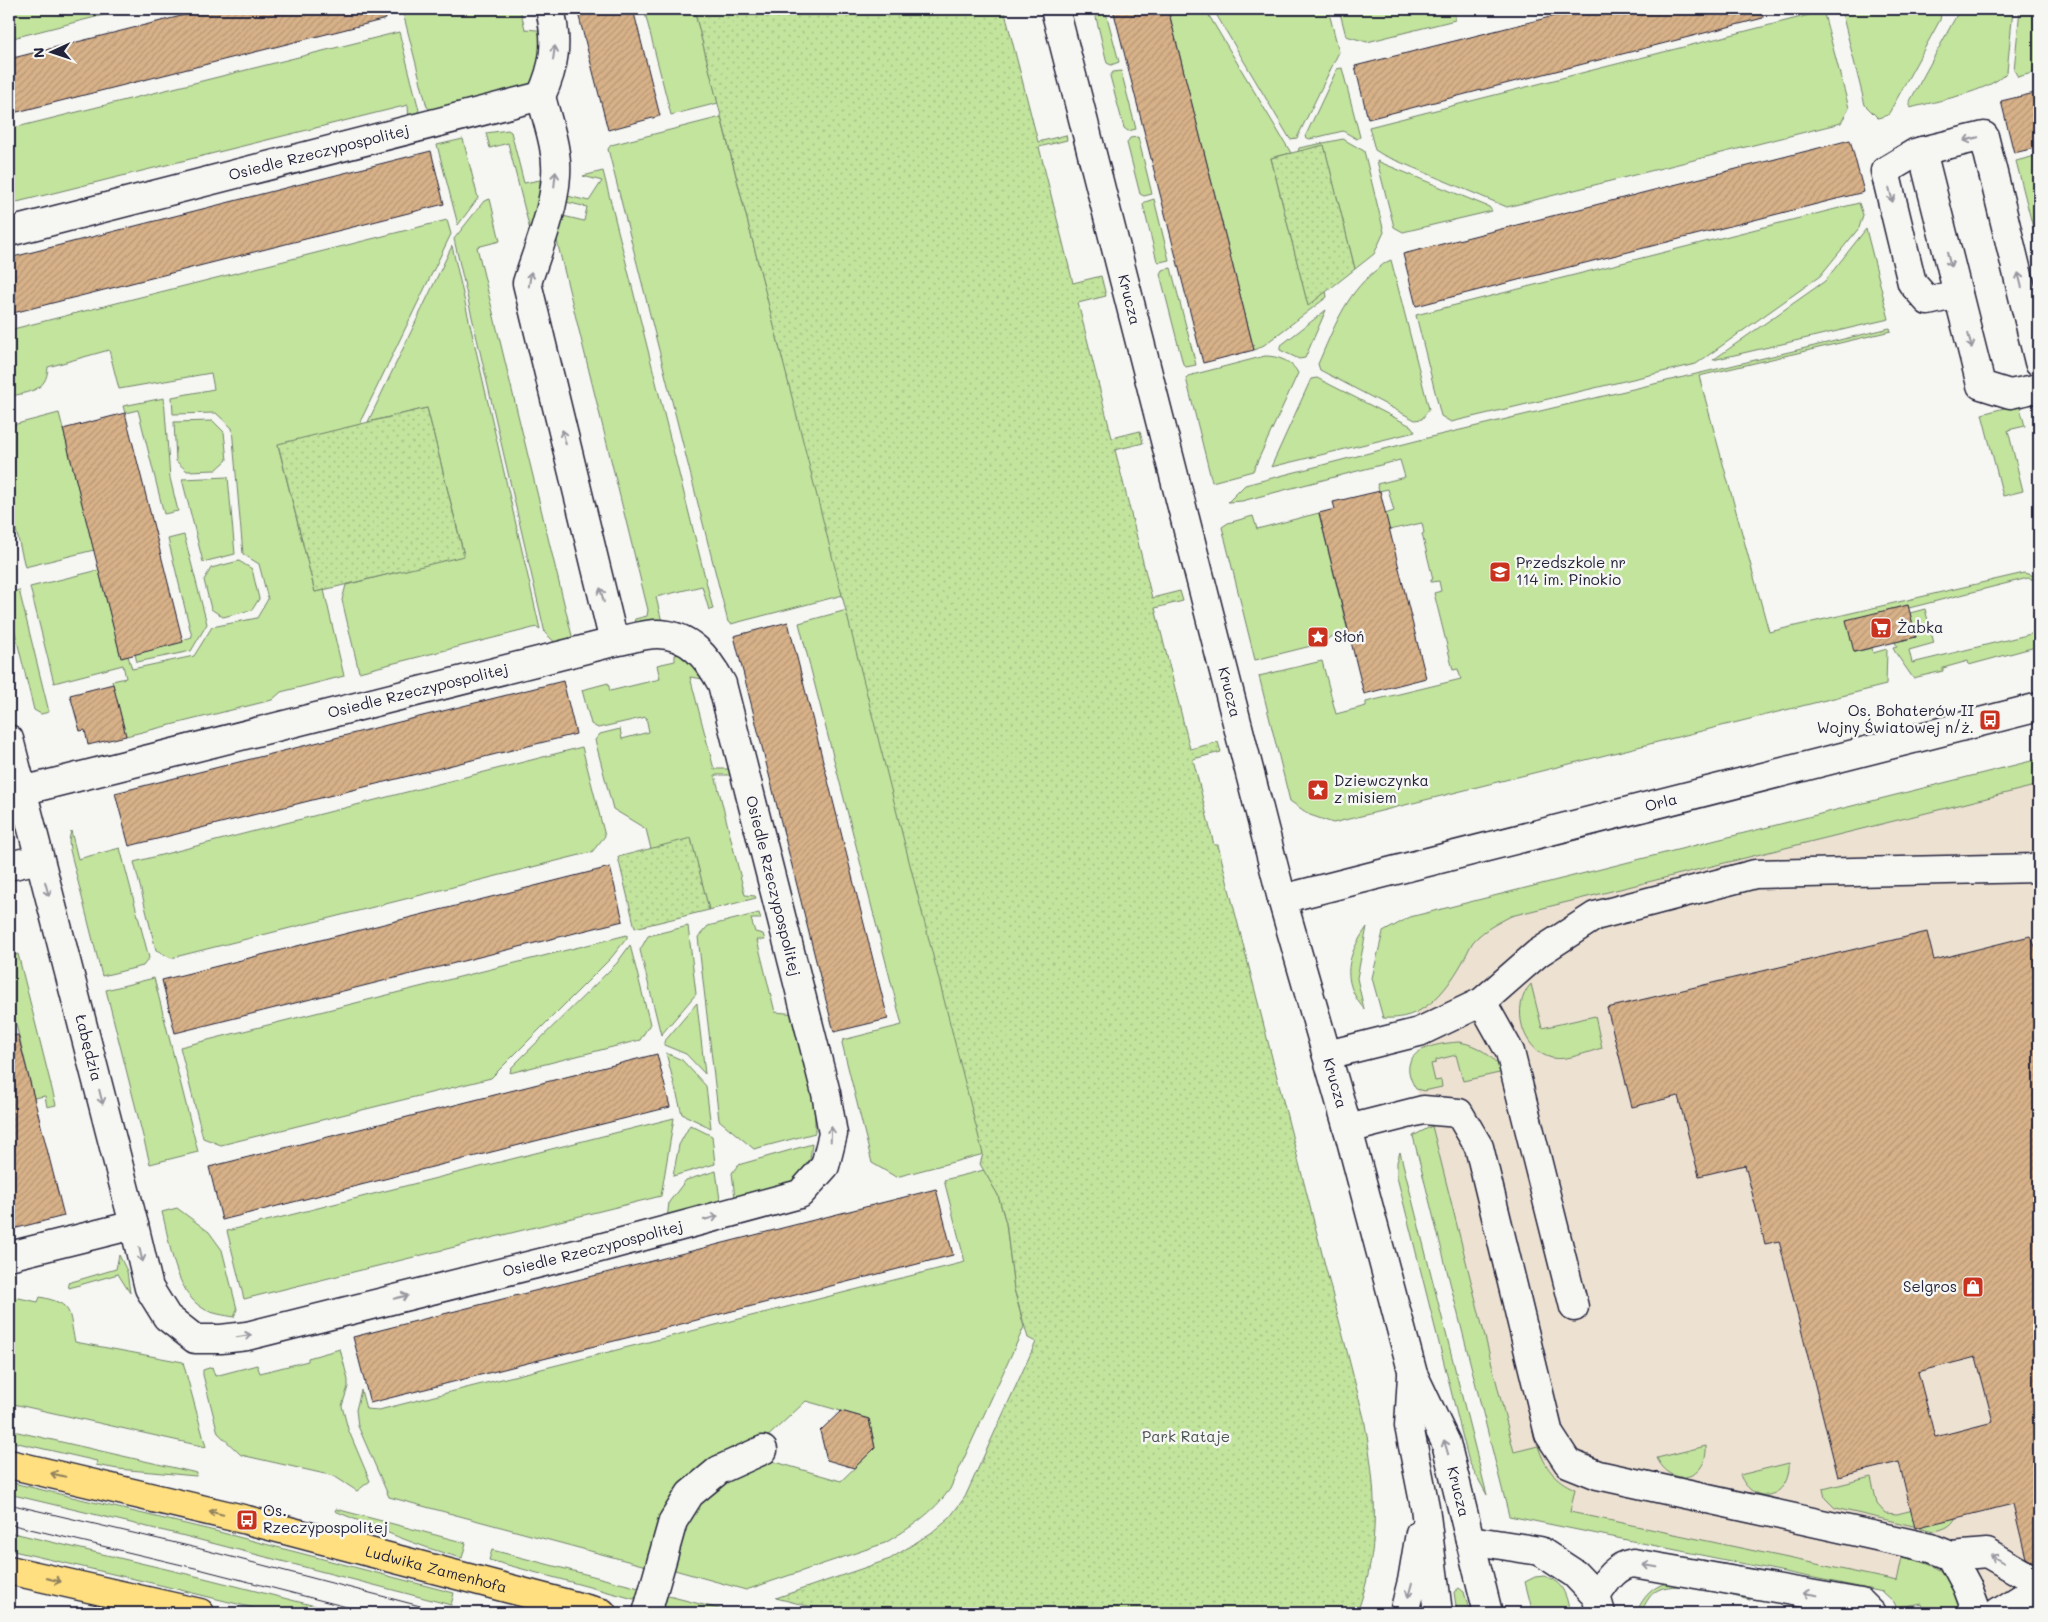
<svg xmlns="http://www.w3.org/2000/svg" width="2048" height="1622" viewBox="0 0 2048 1622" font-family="Mali,sans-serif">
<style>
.built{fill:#ede1d2}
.green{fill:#c2e49d;stroke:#72836c}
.park{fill:url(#park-dots);stroke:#72836c}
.building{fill:url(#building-hatch);stroke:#22223b;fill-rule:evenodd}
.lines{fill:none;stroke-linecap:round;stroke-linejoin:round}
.minor-casing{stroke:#22223b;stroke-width:31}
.major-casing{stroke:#22223b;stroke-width:31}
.minor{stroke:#f6f6f2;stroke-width:28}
.major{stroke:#ffdf80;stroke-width:28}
.tram{stroke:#22223b;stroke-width:1}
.oneway{stroke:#9797a0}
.oneway2{stroke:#90805e}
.labels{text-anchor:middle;stroke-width:5;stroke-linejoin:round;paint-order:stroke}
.street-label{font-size:15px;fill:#22223b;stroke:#f6f6f2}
.poi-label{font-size:15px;fill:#22223b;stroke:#f6f6f2;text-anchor:start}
.park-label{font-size:15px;fill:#4a5254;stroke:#f6f6f2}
</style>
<defs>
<pattern id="park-dots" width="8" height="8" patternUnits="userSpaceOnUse" patternTransform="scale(1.25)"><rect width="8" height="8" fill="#c2e49d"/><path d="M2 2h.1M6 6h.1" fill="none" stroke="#a6c388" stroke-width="1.8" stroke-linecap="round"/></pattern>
<pattern id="building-hatch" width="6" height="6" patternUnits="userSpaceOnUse" patternTransform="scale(1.25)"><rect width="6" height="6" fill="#d7b188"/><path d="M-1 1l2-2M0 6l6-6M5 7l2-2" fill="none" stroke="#b89876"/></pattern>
</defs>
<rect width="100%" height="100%" fill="#f6f6f2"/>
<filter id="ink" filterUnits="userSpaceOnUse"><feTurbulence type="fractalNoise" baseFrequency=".02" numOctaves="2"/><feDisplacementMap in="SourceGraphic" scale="10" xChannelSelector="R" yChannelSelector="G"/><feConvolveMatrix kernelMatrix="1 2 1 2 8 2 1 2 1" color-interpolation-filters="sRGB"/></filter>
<g filter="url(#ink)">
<polygon class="built" points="2039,773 2039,1613 1935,1613 1929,1592 1521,1512 1411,1065 1426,1061 1414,1011 1403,931"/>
<g class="green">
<polygon points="9,9 127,9 9,39"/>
<polygon points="402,9 520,9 525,29 548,31 539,73 528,87 438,115 427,107"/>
<polygon points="644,9 694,9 718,103 671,115"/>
<polygon points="1094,9 1105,9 1119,62 1111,65 1107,63"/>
<polygon points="1168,9 1205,9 1291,153 1271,158 1308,305 1326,291 1327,297 1264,345 1254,350"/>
<polygon points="1213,9 1328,9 1339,52 1297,138 1290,139"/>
<polygon points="1339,9 1441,9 1455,14 1455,20 1367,42 1346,36"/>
<polygon points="1841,9 1942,9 1940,20 1888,115 1878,118 1865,105"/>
<path d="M1960 9H2013L2007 72C1990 92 1936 101 1910 108V101Z"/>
<polygon points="2020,9 2030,9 2039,12 2039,71 2018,77 2014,70"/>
<polygon points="1821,12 1824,14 1849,108 1841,123 1507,207 1383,155 1375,150 1369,127"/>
<polygon points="399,32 419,110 413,122 409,123 408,105 9,204 9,129"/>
<polygon points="1342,68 1360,137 1357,139 1343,131 1310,139 1305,137 1337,69"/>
<polygon points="1121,71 1136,129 1128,131 1124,128 1110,76 1113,72"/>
<polygon points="721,117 843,595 731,624 728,622 608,149 611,145"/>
<polygon points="508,130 511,132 524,183 540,180 540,189 545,197 535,225 530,230 508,143 490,148 486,133"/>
<polygon points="1138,137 1152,194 1144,196 1140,194 1127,143 1130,138"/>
<polygon points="463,139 478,198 458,225 437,145"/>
<polygon points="1343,139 1364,151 1384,232 1374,254 1355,269 1324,146 1298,152 1299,148"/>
<polygon points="2039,155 2039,251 2016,161"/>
<polygon points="1377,161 1489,207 1492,211 1403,232 1394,227"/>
<polygon points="603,171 713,609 709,610 702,586 656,597 662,622 633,626 635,619 647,616 648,610 554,229 563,216 584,221 587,207 562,201 563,195 589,201 602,181 583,176"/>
<polygon points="490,199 500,241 477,247 574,644 560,647 545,633 454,239 484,201"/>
<polygon points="1154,199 1169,260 1160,262 1157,261 1143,205 1145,202"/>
<polygon points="1859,203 1863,215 1859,228 1820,276 1696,364 1451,422 1441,416 1416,315"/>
<path d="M447 220 451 234 361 420 362 424 278 445 315 592 324 590 344 676 281 692 272 700 126 736 112 681 126 678 123 665 54 683 30 587 99 570 121 657 128 656 132 669 194 656 212 627 257 618 268 599 259 564 243 554 232 428 216 413 173 414 172 397 214 389 211 373 119 389 109 350 48 367C47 392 29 391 9 397V330Z"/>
<polygon points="1866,229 1889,319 1713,360 1825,281"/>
<polygon points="452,246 540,629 537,627 359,672 342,600 346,585 464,555 427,408 368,422"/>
<path d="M1391 260 1429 409 1422 419 1415 420 1320 370 1318 364C1333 330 1345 295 1375 271 1380 267 1385 262 1391 260Z"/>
<polygon points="1171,268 1196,365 1186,367 1183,364 1160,274 1162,270"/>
<polygon points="1326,310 1305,358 1299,359 1280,350 1280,346"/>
<polygon points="1890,328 1891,331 1699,376 1769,632 2024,573 2039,577 2039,581 2028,578 1909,608 1908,605 1854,652 1872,648 1873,653 1887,649 1886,685 1333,823 1310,815 1290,801 1259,676 1322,661 1336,714 1366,706 1366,702 1461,679 1458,669 1453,670 1434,593 1441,591 1439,581 1431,582 1431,580 1433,579 1422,534 1424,533 1422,523 1389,530 1385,514 1394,511 1388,489 1379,491 1377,484 1405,477 1400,460 1242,501 1228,502 1245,485 1435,436"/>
<path d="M1265 356C1278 356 1292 361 1298 373L1253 471 1212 482 1186 378 1188 376Z"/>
<polygon points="1317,378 1411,426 1415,432 1271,467 1311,379"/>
<polygon points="164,398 170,478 178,511 164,514 138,410 125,413 123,406"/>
<polygon points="2019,404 2025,426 2008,430 2023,491 2003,496 1982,414"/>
<polygon points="59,413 94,550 25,567 9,501 9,426"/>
<polygon points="213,421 224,432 227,460 216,470 187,471 176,461 174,422"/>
<polygon points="228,477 235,554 203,562 182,479"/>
<polygon points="1319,513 1348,632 1333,636 1319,644 1255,660 1222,527 1228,523 1253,516 1257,529"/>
<polygon points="184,535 207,624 191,651 137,662 135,654 192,637 168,539"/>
<polygon points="239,561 252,569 259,599 252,610 223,617 211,609 204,580 211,568"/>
<polygon points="19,590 49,712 41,714 34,710 9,608 9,593"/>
<polygon points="1925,609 1934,643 1909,650 1912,663 2039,632 2039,646 1969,665 1968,661 1943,668 1943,671 1913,678 1895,652 1893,647 1897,646 1895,642 1916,637 1910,613"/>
<polygon points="847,610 984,1154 896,1177 872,1163 842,1043 843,1040 902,1025 799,623"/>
<polygon points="687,653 710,680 690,677 714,769 735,769 737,775 715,775 745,895 755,896 756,898 709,910 691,839 651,849 646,829 613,809 595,740 600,734 620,729 622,739 649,732 646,717 598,728 591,724 582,690 608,683 610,691 660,679 657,665 675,661 675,655"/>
<polygon points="582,747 605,836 592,852 171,958 156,950 134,862"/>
<path d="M2039 759V785L1511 916C1498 923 1483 930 1473 942 1469 948 1466 956 1462 963 1444 994 1422 1021 1383 1018L1372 978 1383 932 1410 917Z"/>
<polygon points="71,831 78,859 120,848 149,958 143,966 102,976 70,850 69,840"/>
<polygon points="759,913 761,919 751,919 755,932 763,934 765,940 757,940 775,1012 797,1014 815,1105 815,1133 754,1149 719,1120 698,937 708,926"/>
<polygon points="688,926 696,994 661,1035 640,950 648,936"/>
<path d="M1367 927 1357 978 1364 1009C1340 980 1347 955 1367 927Z"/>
<polygon points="627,935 627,938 611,958 491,1078 221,1145 203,1138 180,1047"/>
<polygon points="630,945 650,1024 640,1040 510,1073 511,1068 617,963"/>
<polygon points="18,954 56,1105 47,1107 45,1096 34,1098 9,996 9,957"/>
<polygon points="154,978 198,1152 150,1164 106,990"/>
<path d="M1531 984 1542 1028 1595 1016 1602 1048C1588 1052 1566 1061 1552 1058 1522 1051 1510 1006 1531 984Z"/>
<polygon points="697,1003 697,1004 705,1074 686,1054 664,1045 664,1042"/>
<path d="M1459 1042C1479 1045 1492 1056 1504 1072L1463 1081 1456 1055 1436 1060V1063L1431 1064 1435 1081 1441 1080 1442 1087 1424 1091 1416 1089C1393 1052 1430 1044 1459 1042Z"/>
<polygon points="666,1053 682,1060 706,1086 711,1128 682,1114"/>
<polygon points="674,1118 661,1196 244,1299 227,1231"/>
<polygon points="690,1125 712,1136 715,1164 673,1176 679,1145"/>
<path d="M1432 1126 1514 1452 1538 1446C1545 1467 1554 1480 1575 1489L1570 1512 1897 1581 1902 1557C1920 1561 1940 1565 1951 1580 1958 1589 1961 1603 1964 1613H1924L1922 1604 1897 1609 1894 1602 1883 1592 1509 1516 1413 1136Z"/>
<polygon points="812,1144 810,1159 793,1184 735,1198 732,1173 738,1165"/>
<polygon points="1400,1152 1487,1495 1469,1462 1397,1177 1397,1162"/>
<path d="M984 1170 998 1195 1006 1223 1014 1289 1024 1327 950 1489C933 1513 910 1528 885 1543L746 1590 671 1569 681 1525 705 1491 765 1459 841 1481 875 1448 869 1419 806 1401 762 1442 725 1459 650 1563 646 1566 389 1497 358 1426 356 1410 361 1390 366 1409 379 1410 965 1262 944 1180Z"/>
<polygon points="716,1171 720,1200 713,1209 667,1220 669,1202 686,1180"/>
<path d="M177 1208 209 1232 222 1250 237 1309 234 1317C224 1315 213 1314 204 1309 175 1293 170 1242 162 1212Z"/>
<polygon points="119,1255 127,1271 130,1293 118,1274 69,1288 68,1283 116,1269"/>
<path d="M9 1296 38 1302 40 1297C75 1304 68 1312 75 1342L183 1362 206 1447 9 1403Z"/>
<polygon points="340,1349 348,1380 348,1387 342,1406 348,1429 370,1481 357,1491 334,1476 241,1455 218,1433 203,1375 203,1370 212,1367 215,1376 257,1365 260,1373 308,1361 308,1358"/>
<polygon points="9,1430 197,1473 196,1476 118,1469 96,1465 97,1461 9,1441"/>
<path d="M1706 1446C1708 1480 1672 1489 1657 1458Z"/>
<path d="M1789 1463C1791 1498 1754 1508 1740 1475Z"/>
<path d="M1871 1477 1877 1504 1885 1513 1897 1514 1957 1499C1958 1518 1955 1527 1935 1531L1835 1508 1825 1498 1823 1489Z"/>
<polygon points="9,1482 215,1531 454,1593 451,1605 177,1534 9,1494"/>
<path d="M336 1509 466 1543 462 1558C418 1547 377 1528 335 1511Z"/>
<polygon points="9,1532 204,1578 343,1613 274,1613 156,1584 9,1550"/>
<polygon points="492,1550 643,1589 634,1599 489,1560"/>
<path d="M1544 1576C1564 1582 1566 1595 1570 1613H1533L1525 1582 1535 1577Z"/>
<path d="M1673 1581 1751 1595 1750 1600C1726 1595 1680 1579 1658 1590 1650 1594 1647 1601 1643 1608L1639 1607C1647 1592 1656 1585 1673 1581Z"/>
<polygon points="1459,1588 1464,1592 1470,1613 1457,1613 1454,1592"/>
<polygon points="661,1594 735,1613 688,1613 664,1607"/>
</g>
<g class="park">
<path d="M694 9H1004L1038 142 1066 135 1067 140 1039 147 1073 283 1101 276 1106 296 1078 303 1112 438 1140 431 1143 443 1115 450 1152 598 1180 591 1183 601 1155 608 1190 749 1218 742 1221 752 1193 759 1214 845H1218L1229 889 1364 1418C1376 1488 1382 1544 1357 1613H836L776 1598 890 1559 931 1533 950 1517 965 1497 1036 1342 1028 1338 1014 1289 1006 1223 998 1195 980 1164 983 1154Z"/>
<polygon points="1324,145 1355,269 1308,306 1271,158"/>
<polygon points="427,408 464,556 315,592 278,444"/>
<polygon points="691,838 709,910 635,928 618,857"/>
</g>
<g class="building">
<polygon points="209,9 385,9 386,19 9,114 9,59"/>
<polygon points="577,9 633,9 660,116 608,130"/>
<polygon points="1113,9 1168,9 1254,350 1203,363"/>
<polygon points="1582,9 1762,9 1763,18 1368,119 1355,66"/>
<polygon points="2039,92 2039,147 2014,153 2001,101"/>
<polygon points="1850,140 1864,192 1416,306 1403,254"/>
<polygon points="431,151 444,204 9,314 9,258"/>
<polygon points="125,413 183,642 121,658 63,429"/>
<polygon points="1380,491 1426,678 1364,694 1319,513 1335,509 1333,502"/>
<polygon points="1908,605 1916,637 1854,652 1846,620"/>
<polygon points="788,622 888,1019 834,1032 734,636"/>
<polygon points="563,681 576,734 129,846 115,793"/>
<polygon points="113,684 126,736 88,745 85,730 80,731 70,695"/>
<polygon points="610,867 623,921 175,1033 162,980"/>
<path d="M1927 932 1934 960 2030 936 2039 954V1565L2026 1558 2013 1504 1915 1528 1899 1462 1838 1477 1779 1241 1765 1244 1745 1165 1699 1176 1678 1096 1632 1107 1607 1008ZM1976 1357 1993 1422 1935 1437 1918 1372Z"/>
<polygon points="18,1035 64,1216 9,1230 9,1036"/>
<polygon points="657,1054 670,1107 222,1220 209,1167"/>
<polygon points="936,1189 953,1255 370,1403 353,1337"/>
<polygon points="841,1411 869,1419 875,1448 854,1468 827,1460 820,1431"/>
</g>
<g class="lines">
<g class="minor-casing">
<g id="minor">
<path id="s1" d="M1055 9 1282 899 1348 1129 1413 1374 1446 1443 1488 1613"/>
<path d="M541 96C547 121 558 149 556 175 554 212 538 248 527 283L614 642"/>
<polyline points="1922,151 1915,153 1885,171 1912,283 1928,301 1958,294"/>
<path id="s2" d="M9 232 541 96C555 66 558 42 550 9"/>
<polyline points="2039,362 1984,136 1922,151 1981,385 2010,394 2039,388"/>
<path id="s3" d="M9 739 134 1225 149 1288 167 1317 195 1339H221L247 1336 596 1249 800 1194 825 1166 833 1134 826 1093 722 684C708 658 689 634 657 634 643 634 627 640 614 642L22 791"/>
<polyline points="9,866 39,859"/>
<path id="s4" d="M1282 899 2039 707"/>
<polyline points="1482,1002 1510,1052 1574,1307"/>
<polyline points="1327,1055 1419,1032 1482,1002 1538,953 1595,916 1755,874 2039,868"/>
<polyline points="1348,1129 1423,1110 1459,1113 1479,1147 1549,1434 1568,1463 1598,1475 1931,1548 1951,1556 1987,1553 2039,1583"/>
<polyline points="9,1256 134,1225"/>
<polyline points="1412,1375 1409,1426 1425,1507 1438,1613"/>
<polyline points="1470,1540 1540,1551 1575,1574 1596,1596 1601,1613"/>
<polyline points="1951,1556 1967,1586 1977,1613"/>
<path d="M1596 1596C1606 1581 1615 1566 1633 1563L1861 1603 1871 1613"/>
<polyline points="647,1613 673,1521 690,1494 719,1470 763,1450"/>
<polyline points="1404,1613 1412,1581 1420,1533"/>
<polyline points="1998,1613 2025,1596 2039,1592"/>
</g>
</g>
<g class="major-casing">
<g id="major">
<path id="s5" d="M9 1464 247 1520 602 1613"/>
<polyline points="9,1570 200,1613"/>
</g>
</g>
<use href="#minor" class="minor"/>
<use href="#major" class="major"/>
<g class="tram">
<polyline points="9,1504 193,1547 447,1613"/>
<polyline points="9,1524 195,1568 370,1613"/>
</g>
</g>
<defs><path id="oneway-shaft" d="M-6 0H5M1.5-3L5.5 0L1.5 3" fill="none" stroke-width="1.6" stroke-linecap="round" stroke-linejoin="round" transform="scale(1.25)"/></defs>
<g class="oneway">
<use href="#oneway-shaft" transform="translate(554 53) rotate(-82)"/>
<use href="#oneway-shaft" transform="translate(1971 139) rotate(166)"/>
<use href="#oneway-shaft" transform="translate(555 179) rotate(-84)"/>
<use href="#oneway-shaft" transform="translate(1891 195) rotate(76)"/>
<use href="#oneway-shaft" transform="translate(1949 260) rotate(76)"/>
<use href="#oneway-shaft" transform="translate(530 279) rotate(-81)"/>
<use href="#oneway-shaft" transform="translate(2020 280) rotate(-104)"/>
<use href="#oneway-shaft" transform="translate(1970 341) rotate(76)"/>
<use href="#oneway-shaft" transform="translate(564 437) rotate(-104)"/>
<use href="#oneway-shaft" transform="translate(602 595) rotate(-104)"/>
<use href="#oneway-shaft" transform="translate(47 889) rotate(75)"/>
<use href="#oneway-shaft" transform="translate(101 1097) rotate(76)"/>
<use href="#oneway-shaft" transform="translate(831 1134) rotate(-88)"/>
<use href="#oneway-shaft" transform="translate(711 1218) rotate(-15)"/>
<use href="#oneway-shaft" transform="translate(141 1255) rotate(77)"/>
<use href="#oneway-shaft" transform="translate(401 1297) rotate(-14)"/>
<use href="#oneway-shaft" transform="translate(244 1336) rotate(-9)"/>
<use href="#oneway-shaft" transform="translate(1446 1447) rotate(-107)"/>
<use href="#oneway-shaft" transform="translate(1997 1559) rotate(-150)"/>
<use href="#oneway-shaft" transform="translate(1650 1566) rotate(-170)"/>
<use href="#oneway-shaft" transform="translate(1410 1590) rotate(105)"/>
<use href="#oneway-shaft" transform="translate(1810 1594) rotate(-170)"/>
</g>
<g class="oneway2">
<use href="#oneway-shaft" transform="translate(58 1475) rotate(-167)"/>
<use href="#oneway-shaft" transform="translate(216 1513) rotate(-166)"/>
<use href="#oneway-shaft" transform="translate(54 1580) rotate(13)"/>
</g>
</g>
<defs>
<g id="school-square" transform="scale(1.125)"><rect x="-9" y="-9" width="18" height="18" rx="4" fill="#c8321e" stroke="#f6f6f2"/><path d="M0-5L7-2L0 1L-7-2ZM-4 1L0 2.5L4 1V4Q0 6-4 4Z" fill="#fff"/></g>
<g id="supermarket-square" transform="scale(1.125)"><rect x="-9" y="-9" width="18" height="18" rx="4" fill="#c8321e" stroke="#f6f6f2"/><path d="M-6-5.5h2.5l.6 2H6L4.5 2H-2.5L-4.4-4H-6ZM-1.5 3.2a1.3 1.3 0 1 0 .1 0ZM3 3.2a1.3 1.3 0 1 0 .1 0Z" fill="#fff"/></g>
<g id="sight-square" transform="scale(1.125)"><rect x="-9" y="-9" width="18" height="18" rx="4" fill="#c8321e" stroke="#f6f6f2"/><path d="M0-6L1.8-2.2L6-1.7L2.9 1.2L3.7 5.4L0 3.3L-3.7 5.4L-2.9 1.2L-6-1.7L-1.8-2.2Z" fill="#fff"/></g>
<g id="bus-square" transform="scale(1.125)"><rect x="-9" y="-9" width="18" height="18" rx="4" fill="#c8321e" stroke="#f6f6f2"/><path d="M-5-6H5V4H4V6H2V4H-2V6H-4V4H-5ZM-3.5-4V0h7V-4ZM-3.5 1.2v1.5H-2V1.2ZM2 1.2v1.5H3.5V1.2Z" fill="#fff"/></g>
<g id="shop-square" transform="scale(1.125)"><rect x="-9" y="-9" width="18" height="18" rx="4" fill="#c8321e" stroke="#f6f6f2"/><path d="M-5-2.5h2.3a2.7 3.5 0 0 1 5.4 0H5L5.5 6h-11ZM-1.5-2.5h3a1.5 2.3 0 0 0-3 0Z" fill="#fff"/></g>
</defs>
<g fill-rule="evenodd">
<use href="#school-square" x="1500" y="572"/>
<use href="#supermarket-square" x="1881" y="628"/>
<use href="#sight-square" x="1318" y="637"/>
<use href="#bus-square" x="1990" y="720"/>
<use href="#sight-square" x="1318" y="790"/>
<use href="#shop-square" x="1973" y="1287"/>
<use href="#bus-square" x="247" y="1520"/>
</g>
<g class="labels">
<g class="street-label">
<text dy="5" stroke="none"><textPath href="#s2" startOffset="320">Osiedle Rzeczypospolitej</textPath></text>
<text dy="5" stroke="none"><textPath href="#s1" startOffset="300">Krucza</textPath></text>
<text transform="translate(418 691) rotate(-14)" y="5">Osiedle Rzeczypospolitej</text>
<text dy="5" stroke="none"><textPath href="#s1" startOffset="705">Krucza</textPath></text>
<text dy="5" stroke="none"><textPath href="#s4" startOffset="391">Orla</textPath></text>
<text transform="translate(773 886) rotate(76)" y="5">Osiedle Rzeczypospolitej</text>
<text dy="5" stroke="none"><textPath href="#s3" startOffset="319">Łabędzia</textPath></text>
<text dy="5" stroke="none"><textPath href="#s1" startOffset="1110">Krucza</textPath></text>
<text dy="5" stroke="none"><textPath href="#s3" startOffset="1045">Osiedle Rzeczypospolitej</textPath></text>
<text dy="5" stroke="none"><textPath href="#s1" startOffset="1538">Krucza</textPath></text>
<text dy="5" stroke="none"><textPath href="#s5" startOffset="440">Ludwika Zamenhofa</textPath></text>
</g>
<g class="poi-label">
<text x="1516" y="568">Przedszkole nr<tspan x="1516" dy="17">114 im. Pinokio</tspan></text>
<text x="1897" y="633">Żabka</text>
<text x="1334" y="642">Słoń</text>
<text x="1974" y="716" text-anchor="end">Os. Bohaterów II<tspan x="1974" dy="17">Wojny Światowej n/ż.</tspan></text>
<text x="1334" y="786">Dziewczynka<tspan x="1334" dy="17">z misiem</tspan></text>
<text x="1957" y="1292" text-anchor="end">Selgros</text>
<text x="263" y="1516">Os.<tspan x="263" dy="17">Rzeczypospolitej</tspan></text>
</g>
<g class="park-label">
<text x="1186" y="1442">Park Rataje</text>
</g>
</g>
<rect width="2048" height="1622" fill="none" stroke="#f6f6f2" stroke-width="30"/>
<rect x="15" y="15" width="2018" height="1592" fill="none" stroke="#22223b" stroke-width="2" filter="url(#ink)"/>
<g transform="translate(52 52) rotate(267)" stroke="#f6f6f2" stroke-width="4" paint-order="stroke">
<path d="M0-4L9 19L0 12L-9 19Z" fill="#22223b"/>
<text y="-8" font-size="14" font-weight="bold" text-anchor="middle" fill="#22223b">N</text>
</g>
</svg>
